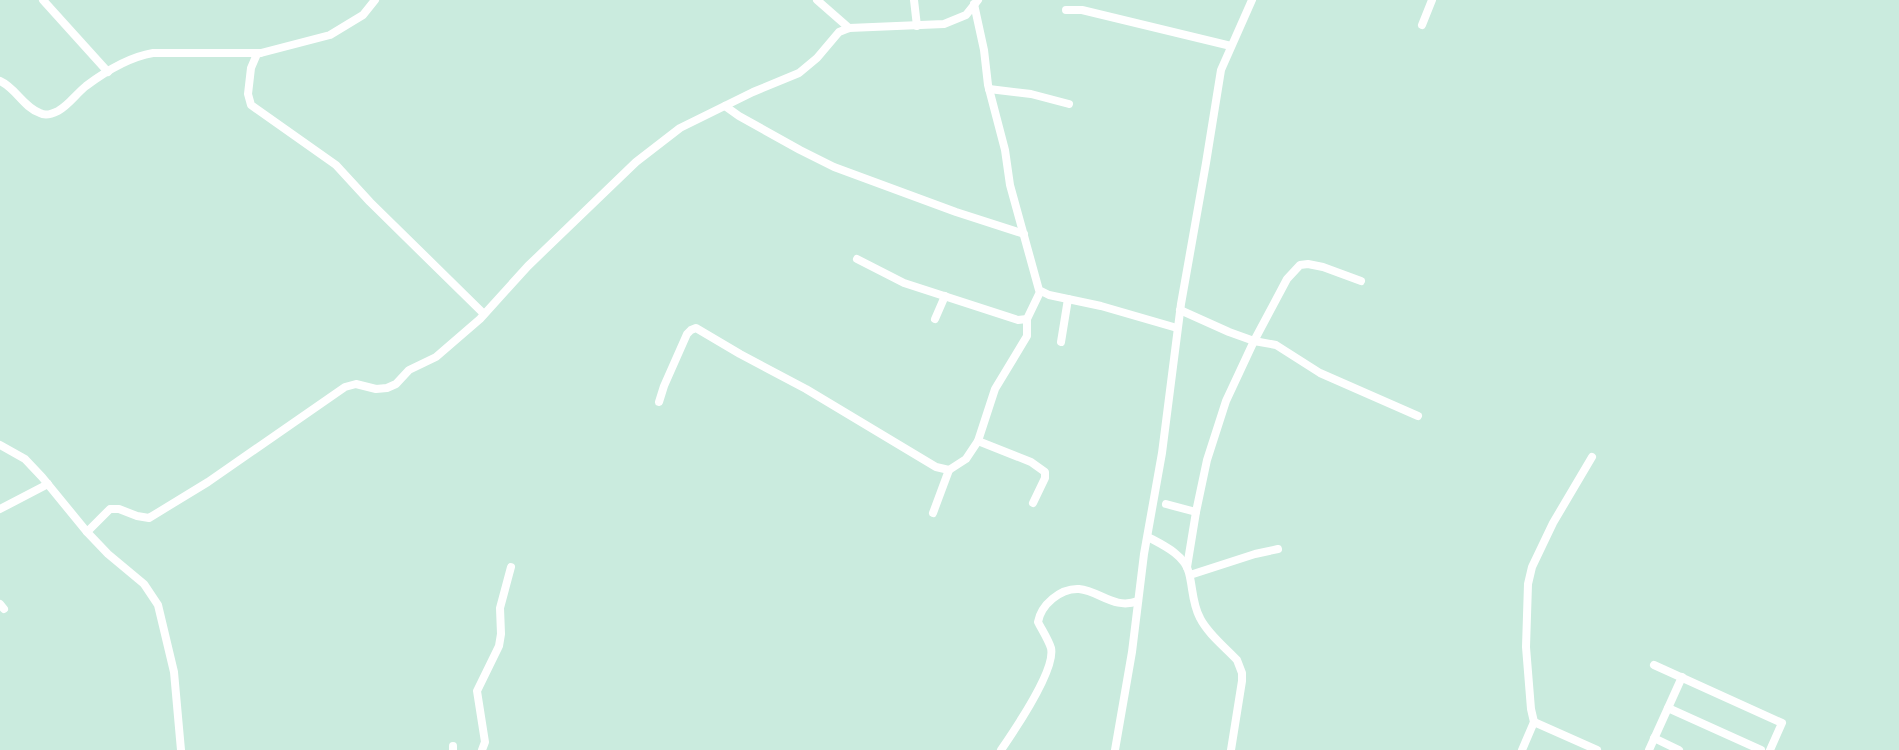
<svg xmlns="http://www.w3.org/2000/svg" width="1899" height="750" viewBox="0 0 1899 750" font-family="Merriweather,serif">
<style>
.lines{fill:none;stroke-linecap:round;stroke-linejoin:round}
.minor{stroke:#fff;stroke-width:8}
</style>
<rect width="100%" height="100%" fill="#caebde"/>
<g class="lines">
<g class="minor">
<polyline points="43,0 108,72"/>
<polyline points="375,0 363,15 330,35 257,54 251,68 248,94 251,105 336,165 370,202 484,314"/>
<polyline points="817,0 849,28"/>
<polyline points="914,0 917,26"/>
<polyline points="974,4 984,50 988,85 1005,150 1010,185 1039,290 1049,295 1101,306 1177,328"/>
<polyline points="1066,10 1082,10 1231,46"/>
<polyline points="1422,25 1432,0"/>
<path d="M0 81C16 88 23 107 40 113 45 116 52 114 58 111 69 105 76 94 86 86 106 71 129 57 153 53H260"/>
<polyline points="989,89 1031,94 1069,104"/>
<polyline points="725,106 739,116 800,150 834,167 956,212 1024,234"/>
<polyline points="857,259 904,283 1018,320 1027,319 1040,292"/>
<polyline points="1180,310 1229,332 1254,341 1276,345 1320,373 1418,416"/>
<polyline points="935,319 945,296"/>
<polyline points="1061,342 1068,299"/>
<polyline points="659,402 664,386 687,334 691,330 696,328 740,354 806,389 936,467 949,470 966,459 978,441 995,389 1027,336 1027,319"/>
<polyline points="978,441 1031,462 1045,472 1045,478 1033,503"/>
<polyline points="0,445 25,459 42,477 87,532 110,509 119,509 137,516 149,518 208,482 345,387 356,384 376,389 387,388 396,384 409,370 436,357 480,319 528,266 636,162 680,128 753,92 799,73 817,58 839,32 849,28 944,24 966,15 978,0"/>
<polyline points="1166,504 1196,512"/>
<polyline points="0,509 48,484"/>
<polyline points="933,513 949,470"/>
<polyline points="87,532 108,554 144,584 158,605 174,672 181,750"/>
<path d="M1148 537C1163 545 1185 555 1189 573 1193 588 1192 603 1200 618 1208 634 1225 647 1237 660L1242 673V681L1231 750"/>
<polyline points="1187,567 1196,512 1207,460 1226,401 1254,341 1287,279 1300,265 1308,264 1323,267 1361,281"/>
<polyline points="1190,575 1255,554 1278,549"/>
<polyline points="0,604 4,609"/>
<polyline points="1654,665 1782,723 1770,750"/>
<polyline points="1668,708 1761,750"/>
<polyline points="1534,722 1597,750"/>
<polyline points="1654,738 1679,750"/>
<polyline points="453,750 453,746"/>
<polyline points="482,750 485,742 477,691 499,646 501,634 500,608 511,567"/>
<path d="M1001 750C1014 731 1056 670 1051 648 1048 639 1042 630 1038 622 1041 605 1060 588 1079 589 1100 591 1114 610 1138 601"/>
<polyline points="1115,750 1132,652 1144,554 1162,453 1181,304 1206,163 1221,70 1252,0"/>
<polyline points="1522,750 1534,722 1531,709 1526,647 1528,584 1532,567 1553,523 1592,457"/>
<polyline points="1649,750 1682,677"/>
</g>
</g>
</svg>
